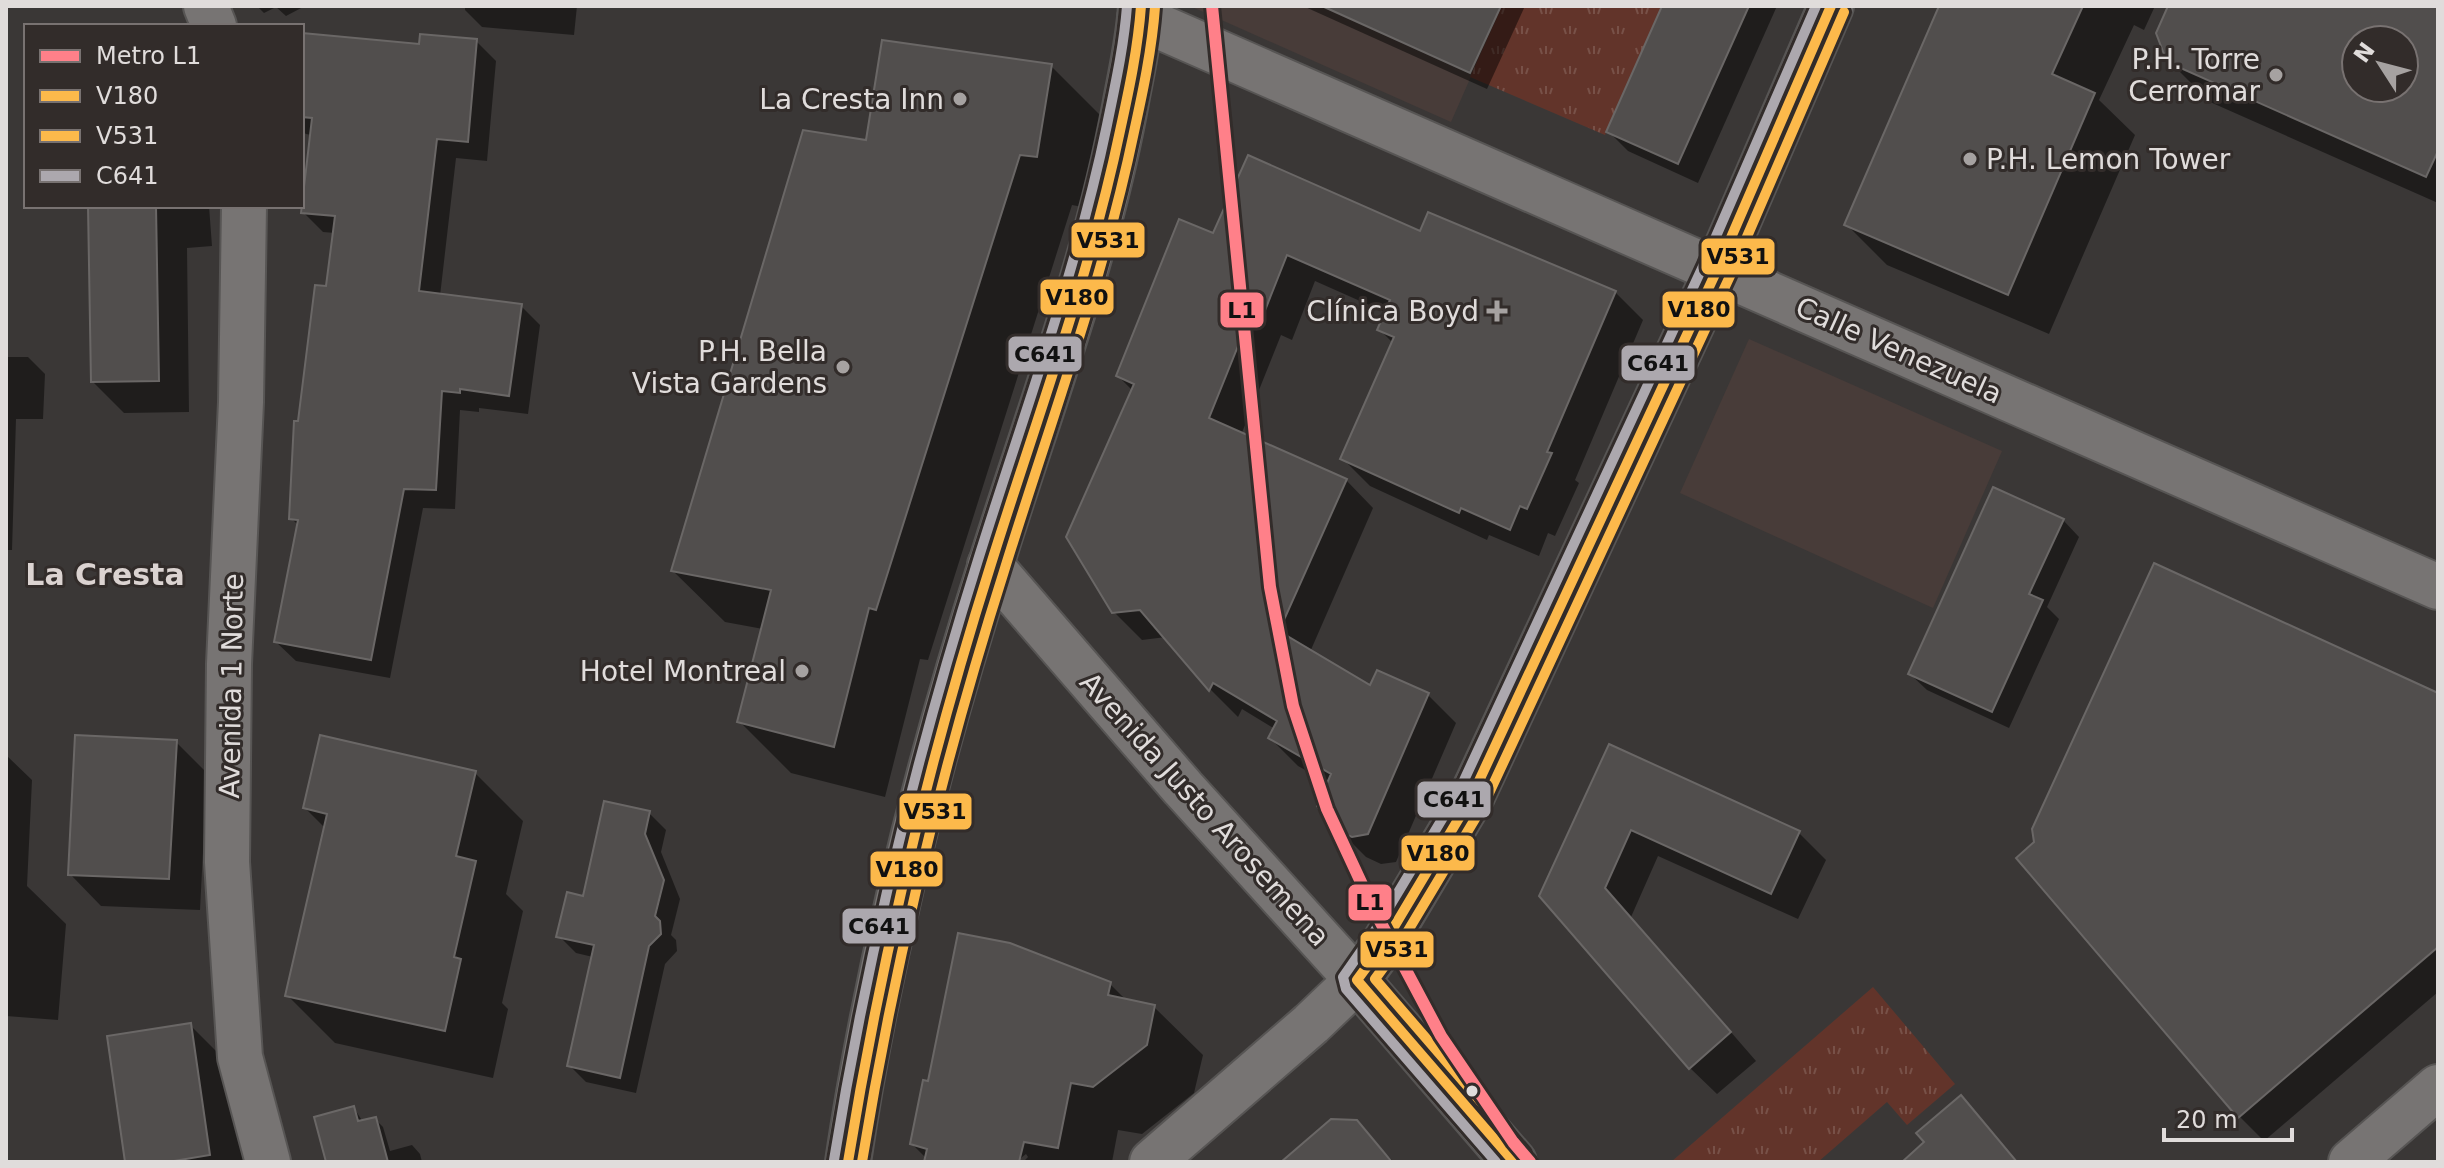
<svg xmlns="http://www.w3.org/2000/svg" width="2444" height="1168" viewBox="0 0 2444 1168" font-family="'DejaVu Sans',sans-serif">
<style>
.built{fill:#483c39}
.grass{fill:url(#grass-tufts)}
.shadow{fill:#0007;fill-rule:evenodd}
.building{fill:#514e4d;stroke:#6a6766;stroke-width:2;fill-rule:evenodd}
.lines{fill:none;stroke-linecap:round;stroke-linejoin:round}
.minor-casing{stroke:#575554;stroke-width:48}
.tertiary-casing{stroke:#575554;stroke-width:48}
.secondary-casing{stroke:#575554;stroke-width:48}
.minor{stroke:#777473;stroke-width:44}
.tertiary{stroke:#777473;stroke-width:44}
.secondary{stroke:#777473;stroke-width:44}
.bus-1-casing{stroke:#322c2a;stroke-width:16}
.bus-2-casing{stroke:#322c2a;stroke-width:16}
.bus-3-casing{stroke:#322c2a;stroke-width:16}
.bus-1{stroke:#fcb94b;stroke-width:10}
.bus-2{stroke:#fcb94b;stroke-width:10}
.bus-3{stroke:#aca8ae;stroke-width:10}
.metro-1-casing{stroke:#322c2a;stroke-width:18}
.metro-1{stroke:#ff8089;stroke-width:12}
.poi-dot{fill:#a6a2a1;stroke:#322c2a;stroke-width:3}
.bus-dot{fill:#e0dcdb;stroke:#322c2a;stroke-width:3}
.labels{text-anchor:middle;stroke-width:6;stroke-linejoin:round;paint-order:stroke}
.poi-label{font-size:28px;fill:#e0dcdb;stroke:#322c2a;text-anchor:end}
.street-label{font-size:28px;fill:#e0dcdb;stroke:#322c2a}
.neighbourhood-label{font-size:30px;font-weight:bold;fill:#dbd3d1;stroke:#322c2a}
.line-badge{stroke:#322c2a;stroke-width:3}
.pale-badge-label{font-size:22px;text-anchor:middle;font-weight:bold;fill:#111}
</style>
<defs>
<pattern id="grass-tufts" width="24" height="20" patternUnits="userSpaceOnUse" patternTransform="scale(2)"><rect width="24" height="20" fill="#62342a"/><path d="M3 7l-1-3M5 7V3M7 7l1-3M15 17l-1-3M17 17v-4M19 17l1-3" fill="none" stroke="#785148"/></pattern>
</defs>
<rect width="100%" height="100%" fill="#3a3736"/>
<g class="built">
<polygon points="1190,6 1502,6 1451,122"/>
<polygon points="1749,339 2002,451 1933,608 1680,493"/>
</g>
<g class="grass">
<polygon points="1502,6 1662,6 1605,135 1470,77"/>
<polygon points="1873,987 1955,1084 1907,1125 1887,1102 1818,1162 1671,1162"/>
</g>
<g class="shadow">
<polygon points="257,6 305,6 286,16 276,7 264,13"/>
<polygon points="465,6 577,6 574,35 482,27 465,10"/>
<polygon points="1303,6 1525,6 1487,89"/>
<polygon points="1664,6 1777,6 1698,183 1628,151 1608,131"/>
<polygon points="1941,6 2155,6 2144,30 2134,25 2099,100 2135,135 2049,334 1887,265 1846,224"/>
<path d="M2170 6H2438V203L2210 102 2169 61ZM2356 40H2404V88H2356Z"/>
<polygon points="302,35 421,46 476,41 496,61 487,161 456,158 440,296 521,306 540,325 528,414 479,408 479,412 460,410 455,509 423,508 390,678 296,661 276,642 299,526 291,518 300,423 328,288 335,233 323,232 303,212 312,135 306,134 302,131"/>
<polygon points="1051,66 1102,117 1088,208 1072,205 928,660 920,659 885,797 791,773 739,721 763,629 725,622 673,571"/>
<polygon points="90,206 209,206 212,246 187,248 189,412 124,413 93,382"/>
<polygon points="1421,233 1615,292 1643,320 1575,480 1579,483 1555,536 1548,533 1539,556 1489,535 1487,540 1370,486 1342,458 1393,343 1380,330 1387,313 1315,281 1292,340 1281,335 1241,435 1346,480 1373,508 1310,652 1371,688 1428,695 1456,723 1396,862 1381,864 1366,857 1337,828 1329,783 1298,766 1270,738 1275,729 1242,709 1238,717 1211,690 1166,637 1142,640 1114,612 1133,391 1118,376 1214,235"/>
<polygon points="6,357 28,357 45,374 43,419 16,419 12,550 6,550"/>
<polygon points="2063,520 2079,537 2047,607 2059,619 2009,728 1927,690 1910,674"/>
<polygon points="2438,695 2438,992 2264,1141 2240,1117 2019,858"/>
<polygon points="176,742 207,773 200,910 101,906 70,874"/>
<polygon points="1610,747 1799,833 1826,860 1798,919 1658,856 1631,917 1756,1061 1717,1094 1690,1068 1541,896"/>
<polygon points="6,755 32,780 27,886 66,924 58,1020 6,1016"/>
<polygon points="475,773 523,821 506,894 523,911 502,1003 508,1009 493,1078 335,1043 287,995 325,828 305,808"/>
<polygon points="649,813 666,830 661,852 680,899 671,935 676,940 677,951 665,964 636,1093 586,1082 569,1065 593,957 576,953 559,936"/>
<polygon points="1110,984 1127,1001 1154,1007 1203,1055 1194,1093 1142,1134 1118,1130 1112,1162 1023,1162 1028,1157 1026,1154 1016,1162 926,1162 927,1159 912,1144 929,1083"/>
<polygon points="190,1025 232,1067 245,1162 127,1162"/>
<polygon points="354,1108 363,1122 375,1119 383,1127 390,1151 412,1145 420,1154 422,1162 328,1162"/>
<polygon points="1356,1122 1394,1162 1284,1162"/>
</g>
<g class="building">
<polygon points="1322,6 1501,6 1470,73"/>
<polygon points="1662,6 1749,6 1678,164 1606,132"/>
<polygon points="1939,6 2083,6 2052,74 2095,93 2008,295 1844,225"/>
<path d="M2168 6H2438V151L2426 177 2167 62 2156 33ZM2356 40H2404V88H2356Z"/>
<polygon points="302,33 419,44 420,34 477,39 468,142 437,139 419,291 522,304 509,396 460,389 460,393 442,391 436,490 404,489 371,660 274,642 298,520 289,519 294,421 298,421 315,285 326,286 335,216 301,213 312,118 302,117"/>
<polygon points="882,40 1052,64 1037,157 1020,155 876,610 869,608 834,747 737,722 771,590 671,571 803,130 866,140"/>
<polygon points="1248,155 1420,231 1428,212 1616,291 1547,452 1552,453 1527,509 1520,506 1510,530 1461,508 1459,513 1340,459 1394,337 1377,330 1390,300 1287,255 1264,313 1253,309 1209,418 1347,479 1279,631 1370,685 1377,670 1429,693 1368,834 1352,837 1335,830 1317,806 1331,774 1268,738 1277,721 1213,683 1209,691 1140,610 1112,613 1066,537 1134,384 1116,376 1179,219 1213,233"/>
<polygon points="88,206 156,206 159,381 91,382"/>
<polygon points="1993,487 2064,519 2029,594 2043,600 1992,712 1908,674"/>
<polygon points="2154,563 2438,693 2438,947 2238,1118 2016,858 2034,842 2032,829"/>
<polygon points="75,735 177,740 169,879 68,875"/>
<polygon points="320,735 476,771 456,856 476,861 454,957 461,959 445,1031 285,996 327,814 303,808"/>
<polygon points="1609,744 1800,831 1771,894 1631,830 1605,888 1731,1032 1689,1069 1539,896"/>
<polygon points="604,801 650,811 645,834 664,880 655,916 660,921 661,934 649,946 620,1078 567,1066 594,945 556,937 567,892 583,896"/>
<polygon points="958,933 1010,943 1111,982 1108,995 1155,1005 1147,1045 1093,1087 1071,1083 1058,1148 1024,1142 1019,1162 924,1162 927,1149 910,1144 923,1080 928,1081"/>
<polygon points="191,1023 210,1155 168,1162 125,1162 107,1036"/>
<polygon points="1961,1095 2017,1162 1902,1162 1924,1142 1916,1133"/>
<polygon points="354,1106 358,1121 376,1117 388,1162 326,1162 314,1117"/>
<polygon points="1331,1119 1357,1120 1392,1162 1281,1162"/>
</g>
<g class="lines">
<g class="minor-casing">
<g id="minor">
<polyline points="206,6 214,26"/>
<polyline points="1140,18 2438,587"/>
<polyline points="244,206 241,402 229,664 227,862 240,1057 268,1162"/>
</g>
</g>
<g class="tertiary-casing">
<polyline id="tertiary" points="990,565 1183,788 1357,980 1514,1162"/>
</g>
<g class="secondary-casing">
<g id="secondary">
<path d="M848 1162C878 959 929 759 991 564 1038 413 1096 264 1125 107 1131 74 1139 40 1141 6"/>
<polyline points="1152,1162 1311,1024 1357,980 1385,942 1471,798 1717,270 1831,6"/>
<polyline points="2351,1162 2438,1087"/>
</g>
</g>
<use href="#minor" class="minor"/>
<use href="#tertiary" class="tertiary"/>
<use href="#secondary" class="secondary"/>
<g class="bus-1-casing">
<g id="bus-1">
<path d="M848 1162C881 959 929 760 991 564 1036 420 1089 279 1120 131 1129 90 1138 48 1141 6"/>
<polyline points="1514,1162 1357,980 1385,942 1471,798 1717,270 1831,6"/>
</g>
</g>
<g class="bus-2-casing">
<g id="bus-2">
<polyline points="1525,1153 1375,979 1397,949 1484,804 1730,276 1844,12"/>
<path d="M862 1162C895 960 943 763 1005 568 1050 423 1103 281 1134 132 1143 91 1152 49 1155 7"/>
</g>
</g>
<g class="bus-3-casing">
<g id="bus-3">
<path d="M834 1160C867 956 916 757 978 560 1023 416 1076 274 1107 125 1115 86 1124 46 1127 6"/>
<polyline points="1496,1162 1346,989 1343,977 1373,934 1459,791 1704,264 1816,6"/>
</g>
</g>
<use href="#bus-1" class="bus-1"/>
<use href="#bus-2" class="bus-2"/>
<use href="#bus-3" class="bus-3"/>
<g class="metro-1-casing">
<polyline id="metro-1" points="1212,6 1270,587 1293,706 1327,809 1373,908 1441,1036 1513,1142 1530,1162"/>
</g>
<use href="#metro-1" class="metro-1"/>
</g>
<g class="poi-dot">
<circle cx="2276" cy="75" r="8"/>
<circle cx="960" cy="99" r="8"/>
<circle cx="1970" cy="159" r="8"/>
<path d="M1493 299h8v8h8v8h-8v8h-8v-8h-8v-8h8z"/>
<circle cx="843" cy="367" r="8"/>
<circle cx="802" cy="671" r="8"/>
</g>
<circle class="bus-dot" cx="1472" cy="1091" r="7"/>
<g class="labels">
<g class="poi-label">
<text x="2260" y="69">P.H. Torre<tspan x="2260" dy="32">Cerromar</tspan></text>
<text x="944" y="109">La Cresta Inn</text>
<text x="1986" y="169" text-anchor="start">P.H. Lemon Tower</text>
<text x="1479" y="321">Clínica Boyd</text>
<text x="827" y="361">P.H. Bella<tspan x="827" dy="32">Vista Gardens</tspan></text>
<text x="786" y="681">Hotel Montreal</text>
</g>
<g class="street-label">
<text transform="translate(1899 350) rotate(24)" y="10">Calle Venezuela</text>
<text transform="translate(231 686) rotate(-89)" y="10">Avenida 1 Norte</text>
<text transform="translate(1205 809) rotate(48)" y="10">Avenida Justo Arosemena</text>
</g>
<g class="neighbourhood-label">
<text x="105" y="585">La Cresta</text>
</g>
</g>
<g class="line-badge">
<rect x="1070" y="221" width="76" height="38" rx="8" fill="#fcb94b"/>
<rect x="1700" y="237" width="76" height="39" rx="8" fill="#fcb94b"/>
<rect x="1039" y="278" width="76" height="38" rx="8" fill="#fcb94b"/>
<rect x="1661" y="290" width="75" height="39" rx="8" fill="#fcb94b"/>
<rect x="1219" y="291" width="46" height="38" rx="8" fill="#ff8089"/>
<rect x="1007" y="335" width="76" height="38" rx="8" fill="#aca8ae"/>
<rect x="1620" y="344" width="76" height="38" rx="8" fill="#aca8ae"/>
<rect x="1416" y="780" width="76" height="39" rx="8" fill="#aca8ae"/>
<rect x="898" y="792" width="75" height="39" rx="8" fill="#fcb94b"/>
<rect x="1400" y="834" width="76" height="38" rx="8" fill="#fcb94b"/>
<rect x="869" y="850" width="75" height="38" rx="8" fill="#fcb94b"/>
<rect x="1347" y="883" width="46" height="39" rx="8" fill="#ff8089"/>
<rect x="841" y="907" width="76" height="38" rx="8" fill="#aca8ae"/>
<rect x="1359" y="930" width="76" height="39" rx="8" fill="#fcb94b"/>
</g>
<g class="pale-badge-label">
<text x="1108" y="248">V531</text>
<text x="1738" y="264">V531</text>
<text x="1077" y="305">V180</text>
<text x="1699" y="317">V180</text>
<text x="1242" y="318">L1</text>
<text x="1045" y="362">C641</text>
<text x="1658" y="371">C641</text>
<text x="1454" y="807">C641</text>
<text x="935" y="819">V531</text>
<text x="1438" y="861">V180</text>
<text x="907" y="877">V180</text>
<text x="1370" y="910">L1</text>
<text x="879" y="934">C641</text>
<text x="1397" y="957">V531</text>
</g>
<rect width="2444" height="1168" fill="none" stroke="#e0dcdb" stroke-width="16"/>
<rect x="24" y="24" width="280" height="184" fill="#322c2a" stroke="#787271" stroke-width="2"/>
<rect x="40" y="50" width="40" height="12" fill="#ff8089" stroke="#787271" stroke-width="2"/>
<text x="96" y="64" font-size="24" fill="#e0dcdb">Metro L1</text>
<rect x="40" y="90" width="40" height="12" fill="#fcb94b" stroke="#787271" stroke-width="2"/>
<text x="96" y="104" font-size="24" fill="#e0dcdb">V180</text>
<rect x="40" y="130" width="40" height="12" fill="#fcb94b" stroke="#787271" stroke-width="2"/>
<text x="96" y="144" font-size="24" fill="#e0dcdb">V531</text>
<rect x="40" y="170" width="40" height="12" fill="#aca8ae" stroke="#787271" stroke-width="2"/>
<text x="96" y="184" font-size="24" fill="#e0dcdb">C641</text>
<g transform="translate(2380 64) rotate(306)"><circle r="38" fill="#322c2a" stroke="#787271" stroke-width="2"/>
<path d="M0-6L14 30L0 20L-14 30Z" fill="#a6a2a1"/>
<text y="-12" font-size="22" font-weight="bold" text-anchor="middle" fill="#e0dcdb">N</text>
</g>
<path d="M2164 1128v12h128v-12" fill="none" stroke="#e0dcdb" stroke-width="4"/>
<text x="2176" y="1128" font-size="24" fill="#e0dcdb" stroke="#322c2a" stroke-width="6" paint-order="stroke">20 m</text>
</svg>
